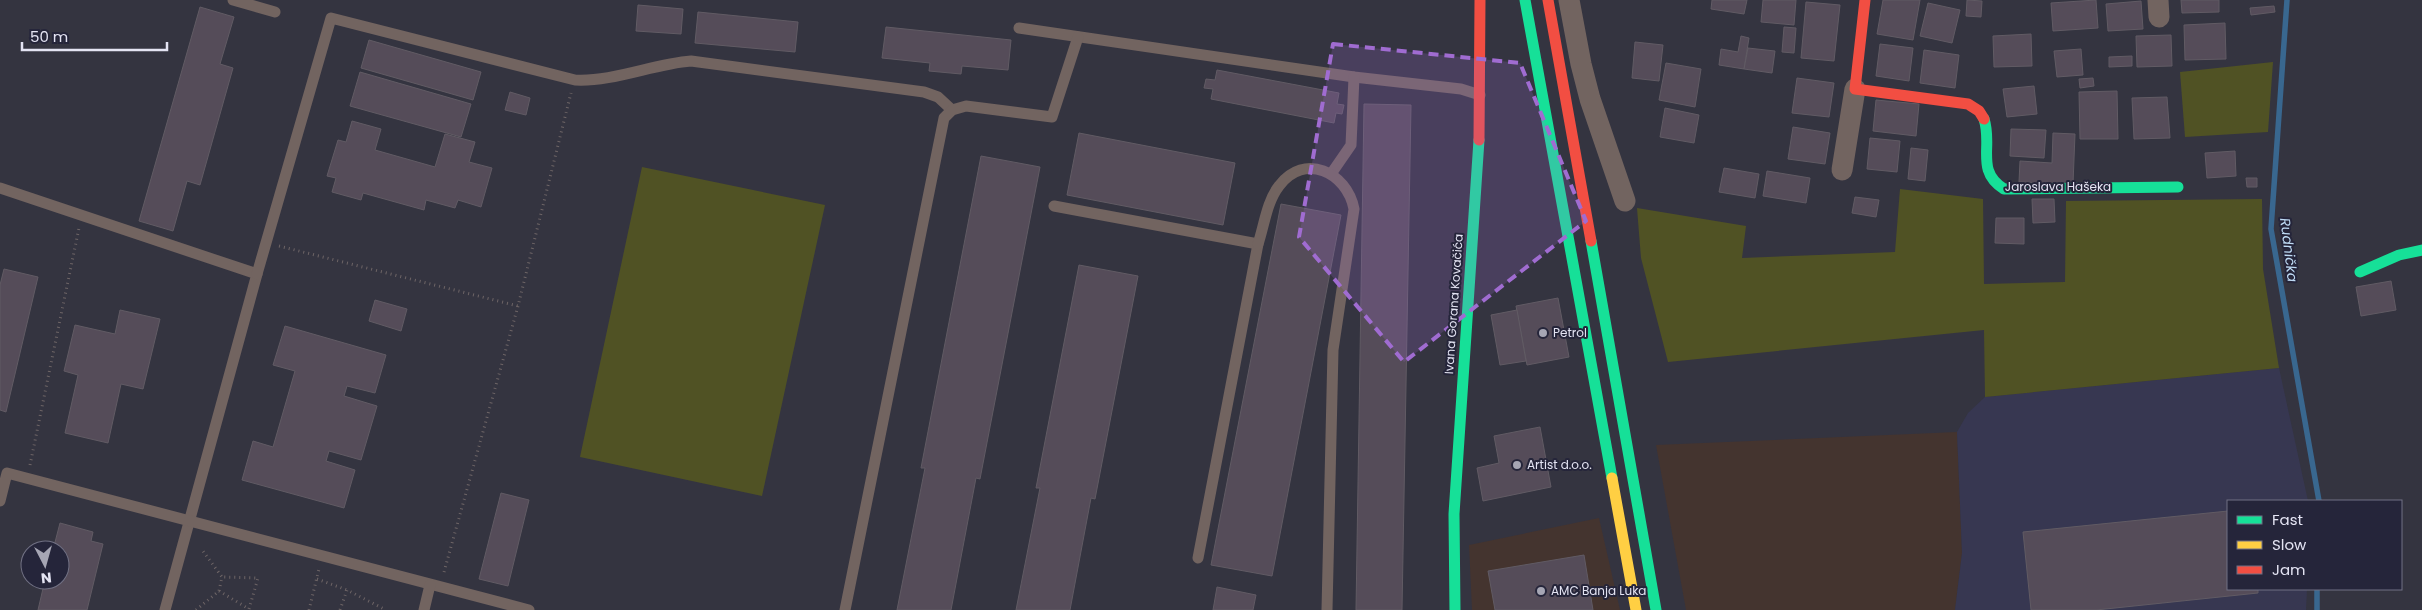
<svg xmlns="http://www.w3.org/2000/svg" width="2422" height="610" viewBox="0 0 2422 610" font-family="Poppins,sans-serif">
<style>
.commercial{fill:#44342f}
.built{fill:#373751}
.green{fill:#505224}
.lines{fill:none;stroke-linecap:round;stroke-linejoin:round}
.stream{stroke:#39678f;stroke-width:5.5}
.building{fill:#554c59;stroke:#615b64}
.path{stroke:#6e6566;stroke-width:3;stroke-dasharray:1 4;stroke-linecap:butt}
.lane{stroke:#726460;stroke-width:11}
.street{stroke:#726460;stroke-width:21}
.fast{stroke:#16e098;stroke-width:11}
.slow{stroke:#ffcf43;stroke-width:11}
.jam{stroke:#f24e42;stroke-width:11}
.marked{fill:#a06cd1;fill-opacity:0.2;stroke:#a06cd1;stroke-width:4;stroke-dasharray:10 6;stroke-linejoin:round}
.poi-dot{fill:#a6a6b4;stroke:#25253a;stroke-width:2}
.labels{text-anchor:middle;stroke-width:4;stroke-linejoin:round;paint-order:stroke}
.street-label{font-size:12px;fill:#e4e4f3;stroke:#25253a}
.poi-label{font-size:12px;fill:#e4e4f3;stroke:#25253a;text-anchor:start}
.water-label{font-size:14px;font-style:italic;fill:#bedaf4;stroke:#25253a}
</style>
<rect width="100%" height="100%" fill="#343440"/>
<g class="commercial">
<polygon points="1957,432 1962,553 1955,610 1686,610 1656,445"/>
<polygon points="1599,518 1620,610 1472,610 1469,545"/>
</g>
<polygon class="built" points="2279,368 2308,501 2228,501 2228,589 2307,589 2306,610 1955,610 1962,553 1957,432 1968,413 1985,397"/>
<g class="green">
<polygon points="2273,62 2268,132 2185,137 2180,72"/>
<polygon points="642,167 825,205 762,496 580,457"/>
<polygon points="1900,189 1983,199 1984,284 2065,282 2066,201 2262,199 2263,269 2279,368 1985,397 1984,330 1668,362 1641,258 1637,208 1746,226 1742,258 1895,252"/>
</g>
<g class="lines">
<g class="stream">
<polyline points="2287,0 2271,229 2319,501"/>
<polyline points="2317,610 2317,589"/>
</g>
</g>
<g class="building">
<polygon points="1712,0 1747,0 1744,14 1711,9"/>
<polygon points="1763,0 1796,0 1794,25 1761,22"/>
<polygon points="1883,0 1920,0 1913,40 1877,34"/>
<polygon points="1967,0 1982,1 1981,17 1966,16"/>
<polygon points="2096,0 2098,28 2053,31 2051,3"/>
<polygon points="2181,0 2219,0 2219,12 2182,13"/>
<polygon points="2141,1 2143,29 2108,31 2106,4"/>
<polygon points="1806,2 1840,5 1834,61 1801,58"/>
<polygon points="1928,3 1960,10 1952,43 1920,36"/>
<polygon points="638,5 683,9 681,34 636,31"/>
<polygon points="2274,6 2275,12 2251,15 2250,8"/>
<polygon points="200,7 234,17 220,64 233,68 200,185 187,181 173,231 139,221"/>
<polygon points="698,12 798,22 795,52 695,43"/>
<polygon points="2225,23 2226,59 2185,60 2184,25"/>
<polygon points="886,27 1011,40 1008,70 962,66 961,74 929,71 930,63 882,58"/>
<polygon points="1784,27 1796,28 1794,53 1782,52"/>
<polygon points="2031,34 2032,66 1994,67 1993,36"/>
<polygon points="2171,35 2172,66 2137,67 2136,36"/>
<polygon points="1741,36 1749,38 1744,69 1719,65 1721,49 1738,52"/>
<polygon points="369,40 481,72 473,100 361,68"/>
<polygon points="1635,42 1663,45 1659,81 1632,78"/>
<polygon points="1880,44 1913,48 1909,81 1876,76"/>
<polygon points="1748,48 1775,51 1772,73 1744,69"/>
<polygon points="2081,49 2083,75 2057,77 2054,51"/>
<polygon points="1924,50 1959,55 1955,88 1920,83"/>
<polygon points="2132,56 2132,66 2109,67 2109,57"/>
<polygon points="1666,63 1701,69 1695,107 1659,100"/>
<polygon points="1217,70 1339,93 1337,104 1344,105 1342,114 1336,113 1334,123 1211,99 1213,89 1204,88 1206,79 1215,80"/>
<polygon points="360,72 471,104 461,137 350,106"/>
<polygon points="1797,78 1834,83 1829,117 1792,113"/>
<polygon points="2093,78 2094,86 2080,88 2079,79"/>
<polygon points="2034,86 2037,114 2007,117 2003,89"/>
<polygon points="2117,91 2118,139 2080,139 2079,92"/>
<polygon points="510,92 530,98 526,115 505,110"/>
<polygon points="2167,97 2170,138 2134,139 2132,98"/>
<polygon points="1876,100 1919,104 1916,136 1873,131"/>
<polygon points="1364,104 1411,105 1402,610 1356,610"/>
<polygon points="1665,108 1699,115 1694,143 1660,137"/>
<polygon points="352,121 381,129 375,150 435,167 445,134 475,142 469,162 492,168 481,207 458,200 455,208 426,200 424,210 363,193 361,200 332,192 336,178 327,176 338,140 346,142"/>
<polygon points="1793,127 1830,133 1825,164 1788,159"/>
<polygon points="2011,129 2046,130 2044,158 2010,156"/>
<polygon points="1079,133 1235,163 1223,225 1067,195"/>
<polygon points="2053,133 2075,134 2073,184 2019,182 2020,161 2052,163"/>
<polygon points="1870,138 1900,141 1897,172 1867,169"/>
<polygon points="1911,148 1928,150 1925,181 1908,179"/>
<polygon points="2235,151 2236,176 2207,178 2205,153"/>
<polygon points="981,156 1040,167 980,479 976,478 951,610 897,610 925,468 921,468"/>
<polygon points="1724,168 1759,174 1755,198 1719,192"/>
<polygon points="1767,171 1810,178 1806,203 1763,196"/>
<polygon points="2246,178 2257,178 2257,187 2247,187"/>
<polygon points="1855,197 1879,200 1876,217 1852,213"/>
<polygon points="2032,199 2054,199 2055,222 2033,223"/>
<polygon points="1281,204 1341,215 1272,576 1211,565"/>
<polygon points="1996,218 2024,218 2024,244 1995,243"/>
<polygon points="1079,265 1138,276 1095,499 1091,498 1070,610 1016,610 1040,488 1036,488"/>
<polygon points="4,269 38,277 6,412 0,410 0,285"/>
<polygon points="2391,281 2396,310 2361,316 2356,287"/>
<polygon points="1558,298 1569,357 1527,365 1516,306"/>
<polygon points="375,300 407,309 401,331 369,321"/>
<polygon points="120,310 160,319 143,389 121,384 108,443 65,433 78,375 64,371 75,325 115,334"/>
<polygon points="1517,310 1526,361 1500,365 1491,315"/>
<polygon points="285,326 386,355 375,393 347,386 344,396 377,406 361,460 329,451 326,461 355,470 344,508 242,480 253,441 273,447 295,371 273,365"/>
<polygon points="1540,427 1551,487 1483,501 1477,468 1499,463 1494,436"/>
<polygon points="501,493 529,500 508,586 479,579"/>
<polygon points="2228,511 2228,589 2258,589 2258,593 2096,610 2031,610 2023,532"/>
<polygon points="60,523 93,532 91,541 103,544 87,610 38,610 45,580 60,580 60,550 53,550"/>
<polygon points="1584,555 1593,610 1495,610 1488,571"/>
<polygon points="1217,587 1256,595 1253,610 1213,610"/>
</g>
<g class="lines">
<g class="path">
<polyline points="279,246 518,306"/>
<polyline points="30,465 79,228"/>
<polyline points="444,572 518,306 571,93"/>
<polyline points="317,579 347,590"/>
<polyline points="219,591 249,609 258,578 222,577"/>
<polyline points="196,610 219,591 222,577 203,551"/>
<polyline points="309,610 319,569"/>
<polyline points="340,610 347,590 386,610"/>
</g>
<g class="lane">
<polyline points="233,0 275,12"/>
<polyline points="1019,28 1354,77 1461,89 1480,95"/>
<polyline points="1331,174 1351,145 1354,77"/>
<polyline points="0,188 257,274 165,610"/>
<polyline points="1054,206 1258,244 1198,558"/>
<path d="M1258 244C1264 226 1267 201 1279 186 1304 152 1347 172 1354 209L1333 350 1327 610"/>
<path d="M257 274 331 18 575 80C613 82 653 64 691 61L924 92 938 97 952 110"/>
<polyline points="0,501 7,473 529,610"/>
<polyline points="424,610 430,585"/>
<polyline points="845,610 944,118 952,110 966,106 1052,117 1078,37"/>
</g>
<g class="street">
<polyline points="1569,0 1581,64 1590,99 1625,201"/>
<polyline points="2158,0 2159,17"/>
<polyline points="1842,170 1855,89"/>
</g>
<g class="fast">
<polyline points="1525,0 1612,478"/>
<path d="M1984 119C1993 146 1975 171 2004 189L2178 187"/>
<polyline points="1591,241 1656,610"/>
<polyline points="2360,272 2399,255 2422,250"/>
<polyline points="1455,610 1454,514 1479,140"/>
</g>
<polyline class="slow" points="1612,478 1636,610"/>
<g class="jam">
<polyline points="1548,0 1591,241"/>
<polyline points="1865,0 1855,89 1968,104 1979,111 1984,119"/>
<polyline points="1479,140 1480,0"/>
</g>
</g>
<path class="marked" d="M1333 44 1520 63 1586 221 1404 362 1299 237Z"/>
<g class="poi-dot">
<circle cx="1543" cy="333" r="5"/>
<circle cx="1517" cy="465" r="5"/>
<circle cx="1541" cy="591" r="5"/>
</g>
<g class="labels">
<g class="street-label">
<text x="2058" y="191">Jaroslava Hašeka</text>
<text transform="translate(1454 304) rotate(-86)" y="4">Ivana Gorana Kovačića</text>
</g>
<g class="poi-label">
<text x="1553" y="337">Petrol</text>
<text x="1527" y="469">Artist d.o.o.</text>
<text x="1551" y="595">AMC Banja Luka</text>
</g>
<g class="water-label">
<text transform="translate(2289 250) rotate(83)" y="5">Rudnička</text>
</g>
</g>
<rect x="2227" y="500" width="175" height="90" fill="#25253a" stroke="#717184"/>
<rect x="2237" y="516" width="25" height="8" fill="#16e098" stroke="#717184"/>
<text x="2272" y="525" font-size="15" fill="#e4e4f3">Fast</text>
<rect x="2237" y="541" width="25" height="8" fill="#ffcf43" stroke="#717184"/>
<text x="2272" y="550" font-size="15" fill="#e4e4f3">Slow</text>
<rect x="2237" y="566" width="25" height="8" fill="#f24e42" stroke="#717184"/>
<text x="2272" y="575" font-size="15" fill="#e4e4f3">Jam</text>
<g transform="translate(45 565) rotate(174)"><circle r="24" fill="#25253a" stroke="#717184"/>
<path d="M0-4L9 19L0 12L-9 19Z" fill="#a6a6b4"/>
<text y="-8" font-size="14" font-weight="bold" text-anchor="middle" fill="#e4e4f3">N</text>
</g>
<path d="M22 42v8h145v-8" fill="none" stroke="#e4e4f3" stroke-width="2.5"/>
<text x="30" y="42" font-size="15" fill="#e4e4f3" stroke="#25253a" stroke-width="4" paint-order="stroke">50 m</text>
</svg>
